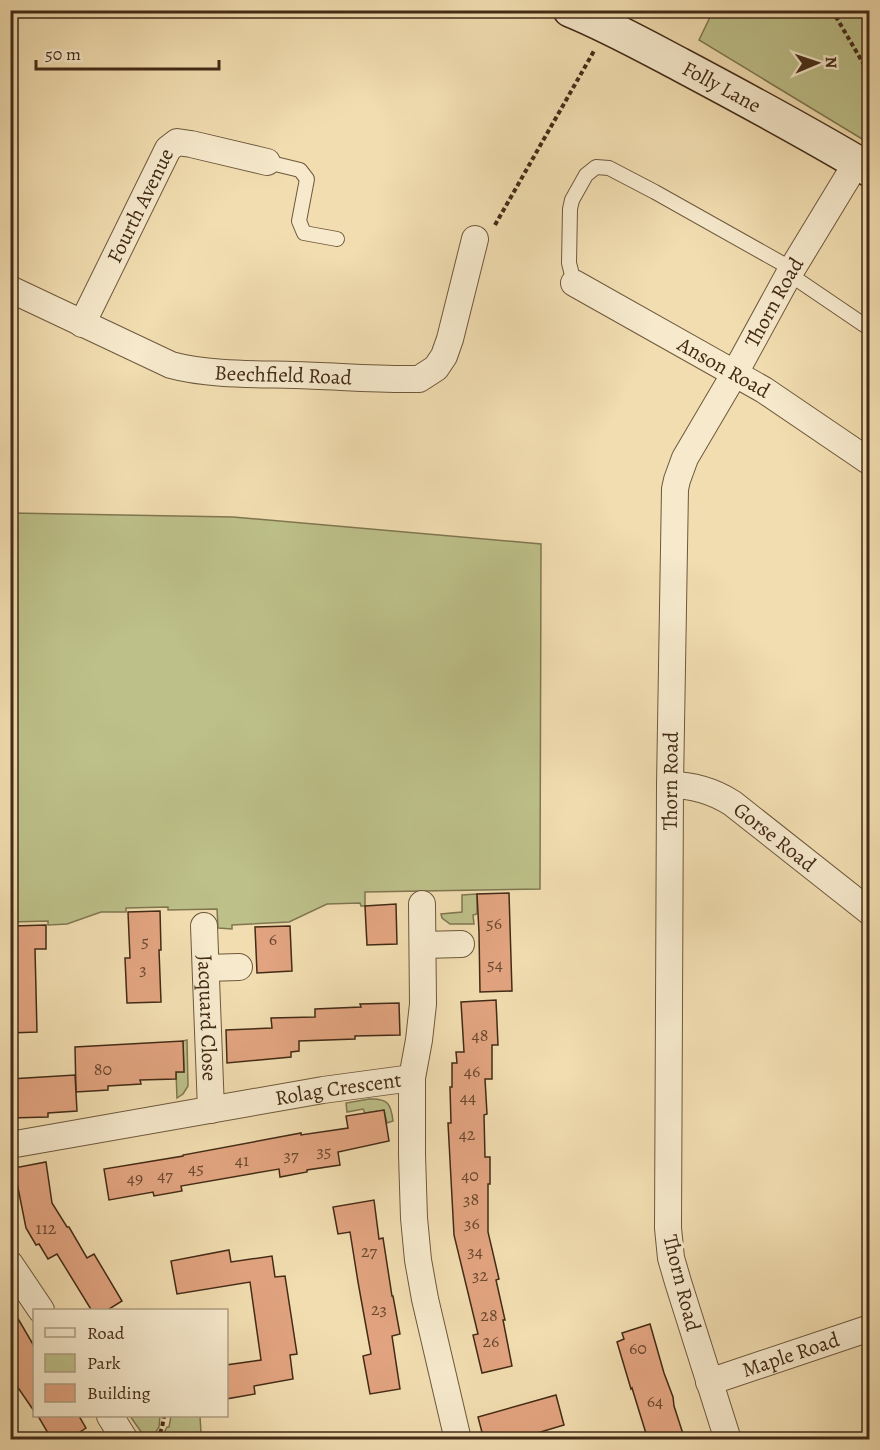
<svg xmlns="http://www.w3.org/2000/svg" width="880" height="1450" viewBox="0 0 880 1450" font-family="Alegreya,serif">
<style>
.green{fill:#bdc089;stroke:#807650;stroke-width:1.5}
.building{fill:#e2a480;stroke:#432b16;stroke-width:1.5}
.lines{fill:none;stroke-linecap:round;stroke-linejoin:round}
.lane-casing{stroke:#6e583c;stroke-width:16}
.street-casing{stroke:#6e583c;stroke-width:28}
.secondary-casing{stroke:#432b16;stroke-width:36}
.path{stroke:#432b16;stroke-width:4;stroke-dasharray:4.5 3;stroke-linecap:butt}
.lane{stroke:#f6e9cc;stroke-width:14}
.street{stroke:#f6e9cc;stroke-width:26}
.secondary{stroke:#f6e9cc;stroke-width:33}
.labels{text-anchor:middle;stroke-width:6;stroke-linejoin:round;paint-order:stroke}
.number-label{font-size:18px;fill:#6b4930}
.street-label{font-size:21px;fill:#432b16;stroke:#f6e9cc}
</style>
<rect width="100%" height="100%" fill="#f1ddb0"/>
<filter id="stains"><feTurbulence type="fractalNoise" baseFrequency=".00333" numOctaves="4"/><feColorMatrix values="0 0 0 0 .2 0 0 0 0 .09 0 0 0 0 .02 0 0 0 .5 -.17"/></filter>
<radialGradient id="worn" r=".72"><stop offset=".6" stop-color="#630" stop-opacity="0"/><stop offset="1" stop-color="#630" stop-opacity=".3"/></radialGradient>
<g class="green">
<polygon points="713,11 869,11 870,138 867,142 699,40"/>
<polygon points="11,513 233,517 541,544 540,889 365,892 365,906 361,906 360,903 327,904 289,922 232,925 232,929 218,928 217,909 168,910 168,907 126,908 126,912 101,912 67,924 48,925 48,921 11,922"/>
<polygon points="477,894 477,914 473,915 474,924 450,924 442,918 441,914 462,912 462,895"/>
<polygon points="187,1040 188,1086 183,1094 177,1098 176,1072 184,1072 183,1041"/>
<path d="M369 1099C388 1098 391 1104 393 1121L387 1123 384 1110 365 1113 363 1109 347 1112 346 1103Z"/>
<polygon points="130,1416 160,1416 159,1427 151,1439 146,1439"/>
<polygon points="171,1416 200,1416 201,1433 204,1439 161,1439 167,1427 169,1427"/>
</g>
<g class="building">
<polygon points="509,893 512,991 480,992 479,932 477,894"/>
<polygon points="396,904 397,944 367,945 365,906"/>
<polygon points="160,911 161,950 159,950 161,1002 127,1003 125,958 130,958 128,912"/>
<polygon points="46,925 46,949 35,949 37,1032 10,1033 10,979 14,978 14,926"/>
<polygon points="290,926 292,971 257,973 255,927"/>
<polygon points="496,1000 498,1045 492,1045 492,1079 485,1079 487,1114 484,1115 485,1157 490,1157 490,1184 488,1184 488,1232 499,1279 496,1280 505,1320 503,1320 512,1366 482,1373 473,1335 478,1334 454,1235 448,1123 451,1123 450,1087 452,1087 452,1063 457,1063 456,1052 464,1052 461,1002"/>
<polygon points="399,1003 400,1035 355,1036 355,1039 299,1041 299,1051 291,1052 291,1057 227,1063 226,1030 272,1028 271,1018 315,1017 315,1009 361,1007 360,1004"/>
<polygon points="183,1041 184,1072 176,1072 176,1079 140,1080 141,1084 108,1086 108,1090 76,1092 75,1047"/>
<polygon points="75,1075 77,1111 48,1113 48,1117 10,1118 10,1079"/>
<polygon points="384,1110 389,1141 338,1152 340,1165 307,1170 307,1172 280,1177 279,1169 181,1186 182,1191 154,1196 153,1192 109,1200 104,1169 183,1156 183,1155 301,1133 301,1135 348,1128 346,1116"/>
<polygon points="46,1162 52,1203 67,1227 69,1227 87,1258 94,1254 122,1301 106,1311 92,1311 57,1254 48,1259 39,1244 36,1245 26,1228 14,1168"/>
<polygon points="374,1200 379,1239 383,1238 392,1296 393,1296 400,1334 392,1336 400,1389 370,1394 363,1356 371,1354 358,1282 350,1232 338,1234 333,1207"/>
<polygon points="229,1250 231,1262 272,1256 275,1277 285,1276 297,1354 290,1355 293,1379 254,1386 255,1394 226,1399 226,1365 261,1360 250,1282 177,1294 171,1261"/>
<polygon points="10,1305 34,1346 34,1411 10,1376"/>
<polygon points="650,1324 664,1373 673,1397 674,1406 685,1440 648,1440 632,1388 631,1389 617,1342 624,1339 622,1333"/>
<polygon points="556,1395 564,1425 514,1440 484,1440 478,1417"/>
<polygon points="38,1416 79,1416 86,1428 68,1440 52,1440"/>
</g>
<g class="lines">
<g class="lane-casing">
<g id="lane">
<polyline points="267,162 300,170 307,179 299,221 304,233 337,239"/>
<polyline points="789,274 870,329"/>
<polyline points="574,283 569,263 570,209 572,200 586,175 596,167 609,168 655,192 792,269"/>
</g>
</g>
<g class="street-casing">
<g id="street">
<path id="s1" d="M574 283 764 390 870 462"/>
<path id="s2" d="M10 289 171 365C207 375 256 374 294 375 336 376 377 380 419 379L436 368 444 356 450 339 475 239"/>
<path id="s3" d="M82 324 168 149 177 142 191 144 267 162"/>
<path id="s4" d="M670 785C693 785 713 791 732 803L870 912"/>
<path id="s5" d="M204 926 211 1110"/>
<polyline points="423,945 461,944"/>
<polyline points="207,968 239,967"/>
<polyline points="412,1078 419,1040 423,1004 422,904"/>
<path id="s6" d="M10 1145 323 1090 412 1078V1155L414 1218 418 1260 425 1299 458 1440"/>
<polyline points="10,1264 41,1310"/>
<path id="s7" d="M709 1382 870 1328"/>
<polyline points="110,1416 125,1440"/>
<path id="s8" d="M728 1440 678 1282 671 1258 668 1228 670 785 675 489 677 480 685 458 735 373 789 274 857 162"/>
</g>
</g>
<g class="secondary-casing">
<g id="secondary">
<path id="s9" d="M570 10C609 26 645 46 681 65 745 99 808 133 870 170"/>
</g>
</g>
<g class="path">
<polyline points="832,10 870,75"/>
<polyline points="495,225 594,51"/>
<polyline points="157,1440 162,1428 164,1416"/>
</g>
<use href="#lane" class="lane"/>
<use href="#street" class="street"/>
<use href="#secondary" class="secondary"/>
</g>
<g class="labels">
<g class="number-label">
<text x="494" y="929">56</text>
<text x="273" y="945">6</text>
<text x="145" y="947">5</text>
<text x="495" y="970">54</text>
<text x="143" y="975">3</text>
<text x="480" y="1041">48</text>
<text x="103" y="1075">80</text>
<text x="472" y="1077">46</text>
<text x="468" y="1103">44</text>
<text x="467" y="1140">42</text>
<text x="324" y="1157">35</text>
<text x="291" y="1161">37</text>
<text x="242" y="1166">41</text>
<text x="196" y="1174">45</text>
<text x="165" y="1181">47</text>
<text x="470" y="1181">40</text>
<text x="135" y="1184">49</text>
<text x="471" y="1205">38</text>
<text x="472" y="1229">36</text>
<text x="46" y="1234">112</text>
<text x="369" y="1257">27</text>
<text x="475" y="1257">34</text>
<text x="480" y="1281">32</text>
<text x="379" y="1315">23</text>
<text x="489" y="1321">28</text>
<text x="491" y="1347">26</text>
<text x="638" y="1354">60</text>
<text x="655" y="1407">64</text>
</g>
<g class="street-label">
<text dy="7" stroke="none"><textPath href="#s9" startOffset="170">Folly Lane</textPath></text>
<text dy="7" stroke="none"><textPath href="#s3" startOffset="132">Fourth Avenue</textPath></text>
<text dy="7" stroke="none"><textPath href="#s8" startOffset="1172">Thorn Road</textPath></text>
<text dy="7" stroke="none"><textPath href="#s1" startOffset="172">Anson Road</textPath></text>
<text dy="7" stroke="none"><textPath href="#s2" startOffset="291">Beechfield Road</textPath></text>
<text dy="7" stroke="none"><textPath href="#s8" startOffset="668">Thorn Road</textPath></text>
<text dy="7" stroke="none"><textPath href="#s4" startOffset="120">Gorse Road</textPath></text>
<text dy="7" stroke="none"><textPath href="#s5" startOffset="92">Jacquard Close</textPath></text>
<text dy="7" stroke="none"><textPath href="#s6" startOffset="333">Rolag Crescent</textPath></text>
<text transform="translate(682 1283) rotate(76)" y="7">Thorn Road</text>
<text dy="7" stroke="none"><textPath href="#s7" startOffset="86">Maple Road</textPath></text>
</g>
</g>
<rect width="880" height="1450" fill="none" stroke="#f1ddb0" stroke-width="36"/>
<rect x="12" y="12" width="856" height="1426" fill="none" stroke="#432b16" stroke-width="3"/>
<rect x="18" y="18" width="844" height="1414" fill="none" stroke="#432b16" stroke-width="1.5"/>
<rect x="33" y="1309" width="195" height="108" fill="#f6e9cc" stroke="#ae9d83" stroke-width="1.5"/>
<rect x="45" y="1328" width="30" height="9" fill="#f6e9cc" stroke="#ae9d83" stroke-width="1.5"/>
<text x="87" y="1339" font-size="18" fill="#432b16">Road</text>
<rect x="45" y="1354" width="30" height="18" fill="#bdc089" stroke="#ae9d83" stroke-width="1.5"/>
<text x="87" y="1369" font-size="18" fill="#432b16">Park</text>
<rect x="45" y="1384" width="30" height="18" fill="#e2a480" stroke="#ae9d83" stroke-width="1.5"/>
<text x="87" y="1399" font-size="18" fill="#432b16">Building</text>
<g transform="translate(817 63) rotate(88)" stroke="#f6e9cc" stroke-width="4.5" paint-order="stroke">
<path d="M0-4.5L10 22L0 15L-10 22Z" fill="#432b16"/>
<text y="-9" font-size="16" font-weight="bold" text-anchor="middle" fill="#432b16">N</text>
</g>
<path d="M36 60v9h183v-9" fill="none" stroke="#432b16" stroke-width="3"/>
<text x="45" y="60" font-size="18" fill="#432b16" stroke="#f6e9cc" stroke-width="4.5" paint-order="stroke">50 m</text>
<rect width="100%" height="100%" filter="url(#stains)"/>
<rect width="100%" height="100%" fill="url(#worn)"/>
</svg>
